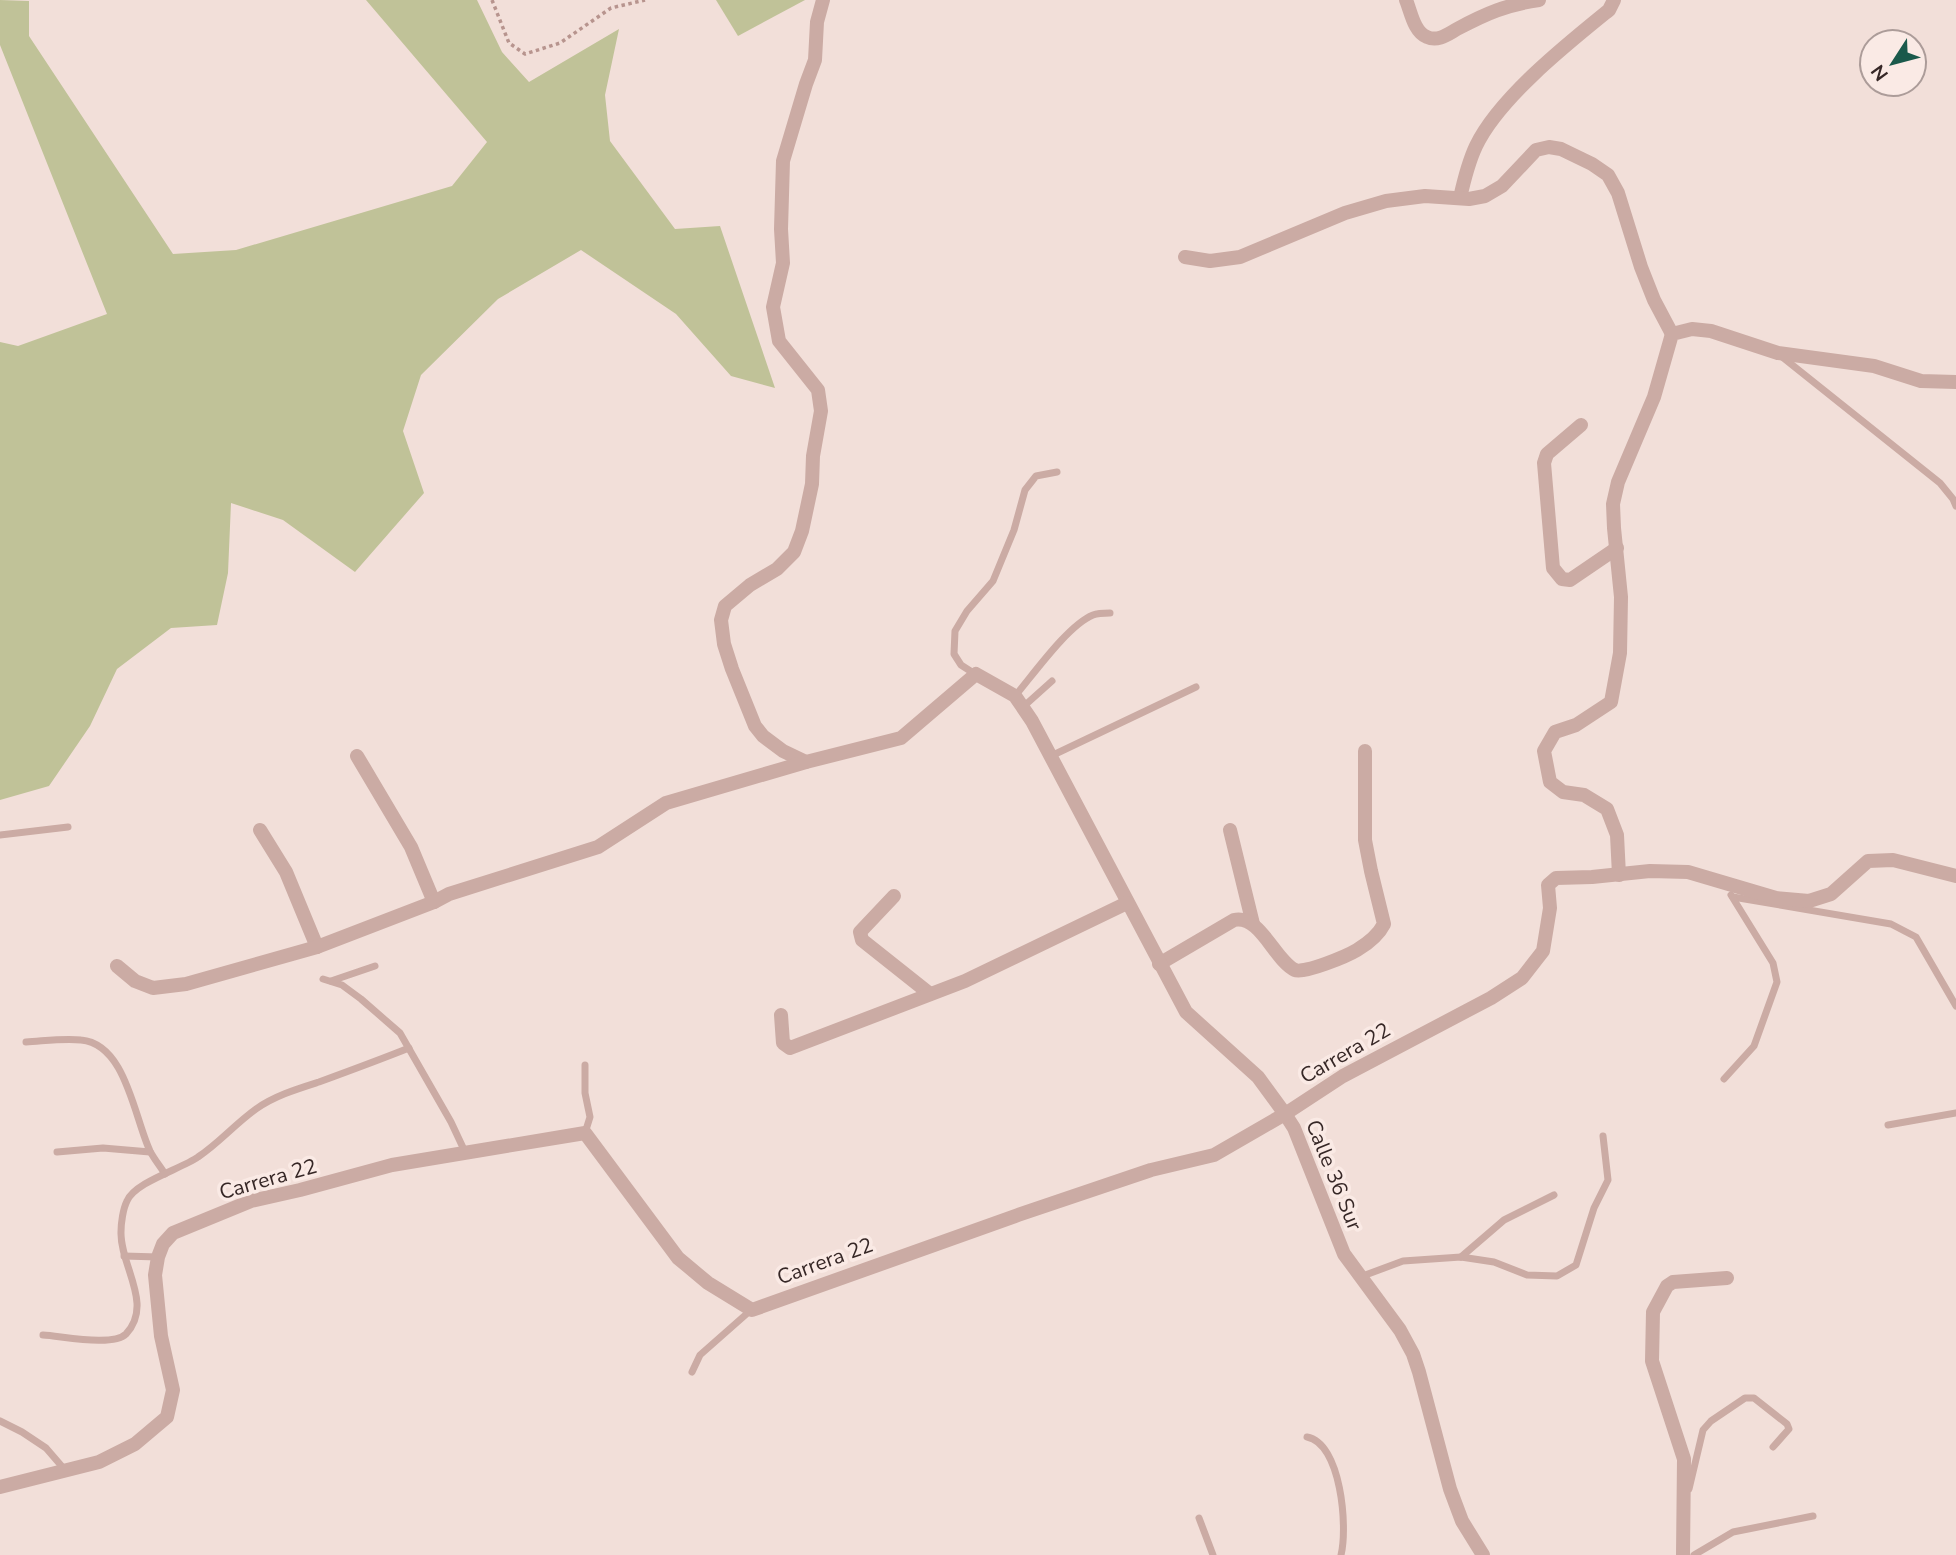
<svg xmlns="http://www.w3.org/2000/svg" width="1956" height="1555" viewBox="0 0 1956 1555" font-family="'Nunito Sans',sans-serif">
<style>
.green{fill:#c0c298}
.lines{fill:none;stroke-linecap:round;stroke-linejoin:round}
.path{stroke:#b7948e;stroke-width:3.5;stroke-dasharray:3.5 3.5;stroke-linecap:butt}
.lane{stroke:#cbaba4;stroke-width:7}
.street{stroke:#cbaba4;stroke-width:14}
.labels{text-anchor:middle;stroke-width:7;stroke-linejoin:round;paint-order:stroke}
.street-label{font-size:21px;fill:#362726;stroke:#faeae5}
</style>
<rect width="100%" height="100%" fill="#f2dfd9"/>
<g class="green">
<polygon points="0,0 29,1 29,36 173,254 236,250 452,186 487,142 366,0 477,0 502,52 529,82 619,29 605,95 610,141 675,229 720,226 775,388 731,376 676,314 581,250 498,299 421,375 403,431 424,493 355,572 283,520 231,503 228,573 217,625 171,628 117,669 90,726 49,786 0,800 0,342 18,346 107,314 0,45"/>
<polygon points="716,0 805,0 738,36"/>
</g>
<g class="lines">
<polyline class="path" points="492,0 509,43 525,54 560,43 611,8 645,0"/>
<g class="lane">
<polyline points="1781,356 1940,483 1953,499 1956,506"/>
<polyline points="975,674 961,665 954,654 955,631 967,611 993,581 1014,530 1025,490 1036,476 1057,472"/>
<path d="M1015 696C1033 675 1068 625 1093 615 1098 613 1104 613 1110 613"/>
<polyline points="1023,707 1052,681"/>
<polyline points="1051,756 1196,687"/>
<polyline points="0,835 68,827"/>
<polyline points="1733,897 1891,924 1916,937 1956,1006"/>
<polyline points="323,979 342,985 361,999 400,1033 451,1122 466,1154"/>
<polyline points="331,981 375,966"/>
<path d="M26 1042C44 1041 64 1038 81 1040 126 1044 134 1117 150 1151 154 1159 160 1166 165 1174"/>
<polyline points="585,1065 585,1093 590,1117 585,1133"/>
<polyline points="1724,1079 1754,1046 1777,982 1773,963 1731,895"/>
<polyline points="1888,1125 1956,1113"/>
<polyline points="57,1152 103,1148 150,1152"/>
<polyline points="124,1256 158,1257"/>
<polyline points="1461,1257 1504,1220 1554,1195"/>
<polyline points="1360,1277 1403,1261 1461,1257 1494,1262 1527,1275 1557,1276 1576,1265 1594,1208 1608,1180 1603,1136"/>
<path d="M43 1335C62 1336 113 1347 126 1334 154 1304 120 1266 121 1232 121 1223 123 1209 127 1201 135 1182 181 1169 198 1157 219 1143 235 1124 256 1109 274 1096 297 1089 319 1082 349 1071 379 1060 409 1048"/>
<polyline points="692,1372 700,1355 751,1310"/>
<polyline points="0,1421 22,1432 46,1448 65,1470"/>
<path d="M1307 1437C1341 1443 1348 1527 1341 1555"/>
<polyline points="1689,1489 1703,1430 1711,1421 1745,1398 1754,1398 1787,1424 1789,1429 1773,1447"/>
<polyline points="1199,1518 1213,1555"/>
<polyline points="1694,1555 1733,1532 1813,1516"/>
</g>
<g class="street">
<path d="M1406 0C1411 12 1414 32 1427 37 1438 42 1448 34 1457 29 1487 13 1506 5 1539 0"/>
<path d="M1460 198C1464 180 1468 163 1476 146 1499 98 1567 44 1609 10L1614 0"/>
<polyline points="1185,257 1210,261 1240,257 1345,213 1386,201 1425,196 1469,199 1485,196 1502,186 1536,150 1549,147 1561,149 1592,164 1608,175 1618,193 1641,267 1654,300 1672,334"/>
<polyline points="1581,425 1547,454 1544,463 1553,568 1562,579 1570,580 1617,548"/>
<polyline points="357,756 411,847 434,902"/>
<polyline points="806,762 783,751 763,736 755,726 732,669 724,644 721,620 725,606 750,585 777,569 794,552 802,531 812,484 813,456 821,411 818,390 779,341 773,307 783,263 781,229 783,161 806,84 815,60 817,22 823,0"/>
<polyline points="260,830 286,872 317,947"/>
<polyline points="1230,830 1253,924"/>
<polyline points="1619,875 1617,835 1607,809 1584,795 1563,792 1550,782 1544,751 1555,732 1576,725 1611,702 1620,653 1621,597 1614,528 1613,504 1618,482 1654,397 1672,334 1692,329 1711,331 1778,353 1874,366 1921,381 1956,382"/>
<polyline points="894,896 860,932 862,940 930,994"/>
<path d="M1159 964 1234 920C1260 914 1275 961 1295 970 1304 974 1347 956 1357 950 1367 944 1379 934 1384 924L1371 871 1365 840V751"/>
<polyline points="117,966 135,981 153,988 186,984 317,947 434,902 449,894 598,847 666,803 806,762 901,738 976,674 1015,696 1032,721 1186,1012 1258,1077 1285,1114 1294,1128 1344,1254 1400,1330 1413,1354 1419,1372 1450,1489 1462,1521 1483,1555"/>
<polyline points="781,1015 783,1043 790,1048 965,981 1127,903"/>
<polyline points="0,1487 99,1462 135,1444 167,1417 173,1390 161,1336 155,1275 158,1257 163,1244 173,1233 251,1201 300,1190 392,1165 585,1133 678,1258 708,1283 752,1310 1018,1215 1151,1170 1214,1155 1285,1114 1343,1076 1491,998 1522,978 1543,951 1550,908 1548,885 1556,878 1592,877 1650,871 1688,872 1776,898 1809,901 1831,894 1868,861 1893,860 1956,876"/>
<polyline points="1683,1555 1684,1459 1652,1361 1653,1312 1667,1286 1673,1282 1727,1278"/>
</g>
</g>
<g class="labels">
<g class="street-label">
<text transform="translate(1345 1053) rotate(-30)" y="7">Carrera 22</text>
<text transform="translate(1334 1175) rotate(68)" y="7">Calle 36 Sur</text>
<text transform="translate(268 1179) rotate(-16)" y="7">Carrera 22</text>
<text transform="translate(825 1261) rotate(-20)" y="7">Carrera 22</text>
</g>
</g>
<g transform="translate(1893 63) rotate(234)"><circle r="33" fill="#faeae5" stroke="#ac9c99" stroke-width="2"/>
<path d="M0-5L12 26L0 18L-12 26Z" fill="#1a594b"/>
<text y="-10" font-size="19" font-weight="bold" text-anchor="middle" fill="#362726">N</text>
</g>
</svg>
